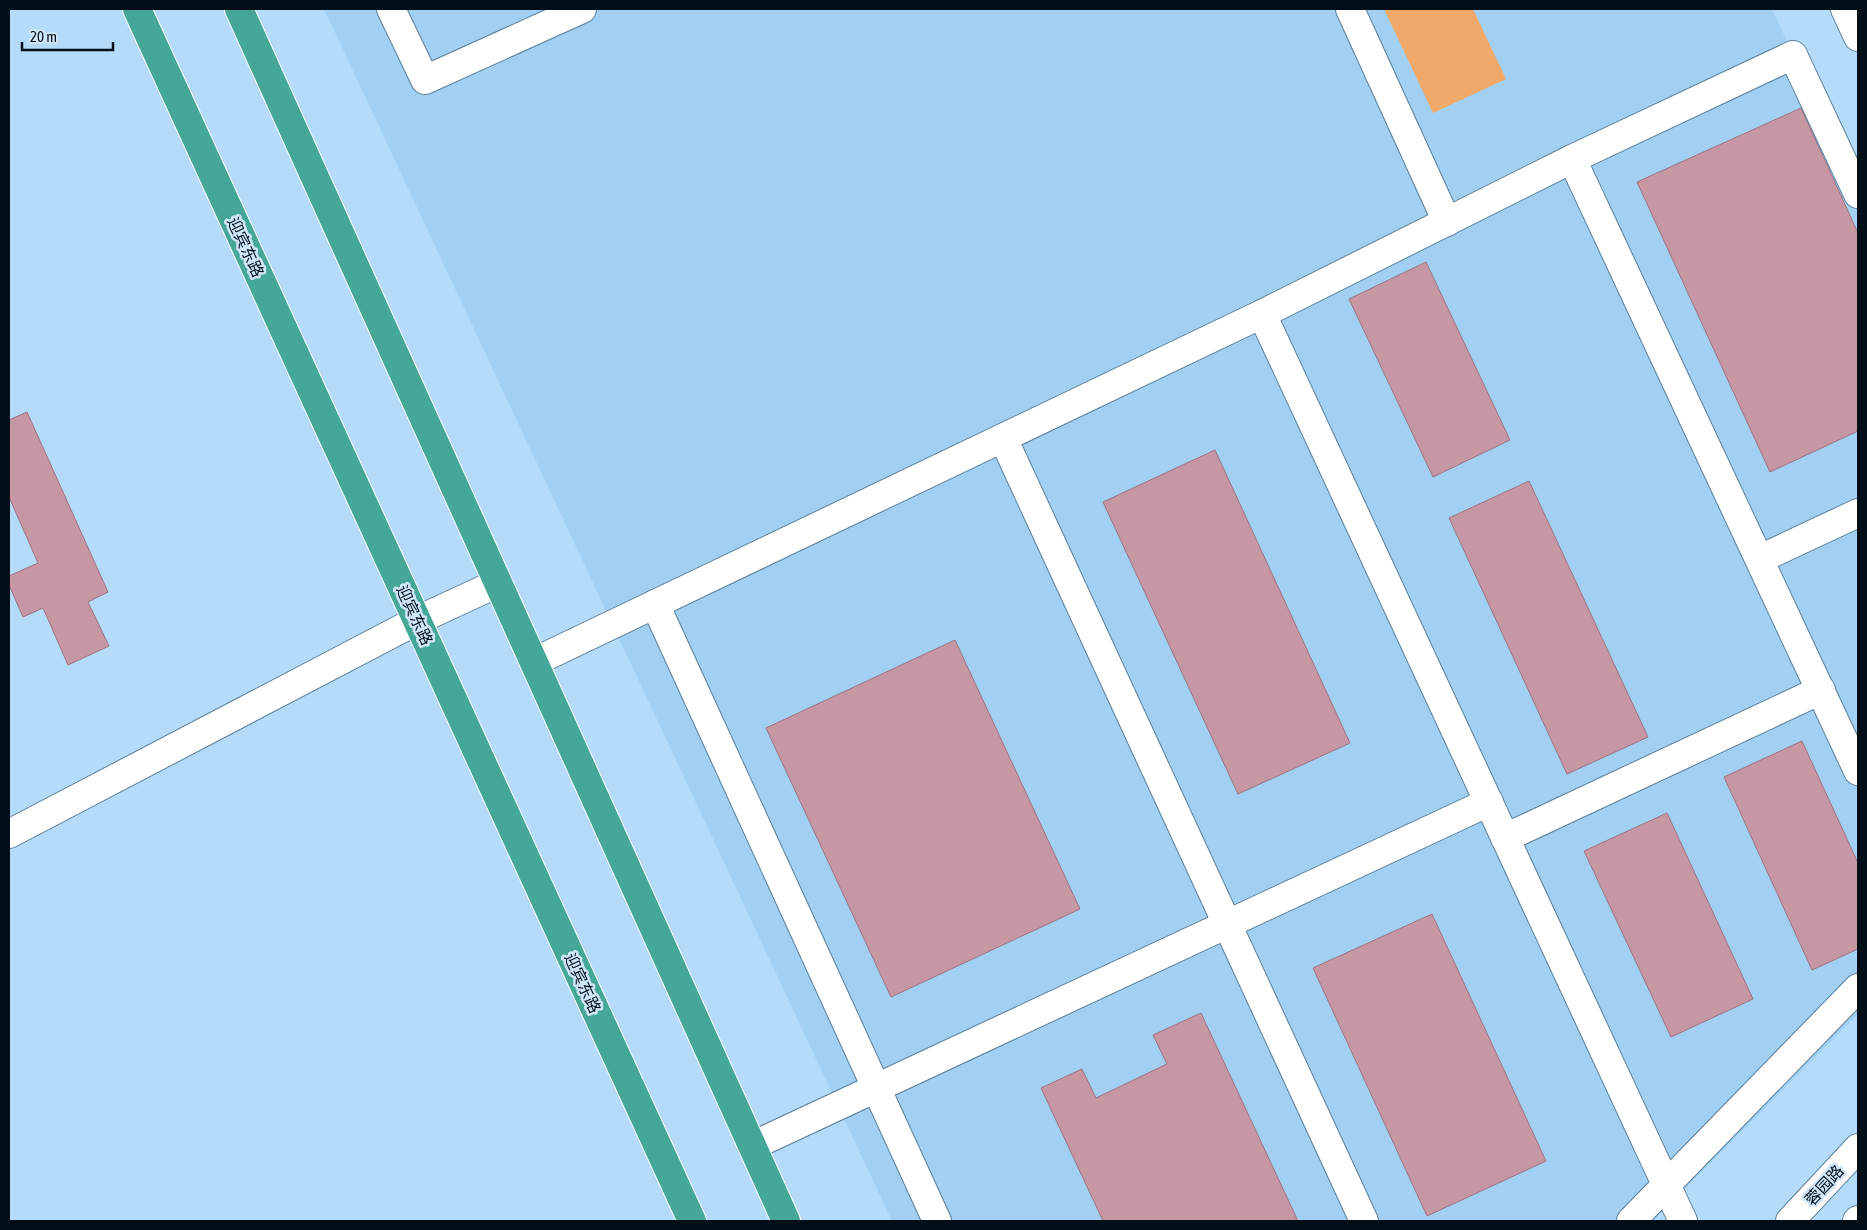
<svg xmlns="http://www.w3.org/2000/svg" width="1867" height="1230" viewBox="0 0 1867 1230" font-family="'Asap Condensed','Noto Sans SC',sans-serif">
<style>
.built{fill:#a1d0f3}
.grass{fill:#f1a96a}
.building{fill:#c696a3;stroke:#9f717e}
.lines{fill:none;stroke-linecap:round;stroke-linejoin:round}
.minor-casing{stroke:#597e99;stroke-width:30}
.highway-casing{stroke:#fff;stroke-width:30}
.minor{stroke:#fff;stroke-width:28}
.highway{stroke:#44a797;stroke-width:28}
.labels{text-anchor:middle;stroke-width:5;stroke-linejoin:round;paint-order:stroke}
.street-label{font-size:16px;fill:#020e18;stroke:#cfe7f9}
</style>
<rect width="100%" height="100%" fill="#b4dcfa"/>
<polygon class="built" points="324,9 1772,9 1858,193 1858,1014 1653,1221 892,1221"/>
<polygon class="grass" points="1384,9 1473,9 1506,79 1433,113"/>
<g class="building">
<polygon points="1801,108 1858,233 1858,431 1770,472 1637,182"/>
<polygon points="1426,262 1510,440 1433,477 1349,299"/>
<polygon points="27,412 108,592 88,602 109,646 68,665 43,608 23,617 9,585 9,576 38,563 9,497 9,420"/>
<polygon points="1215,450 1350,743 1238,794 1103,502"/>
<polygon points="1529,481 1648,737 1567,774 1449,518"/>
<polygon points="955,640 1080,909 891,997 766,728"/>
<polygon points="1802,741 1858,863 1858,949 1812,970 1724,777"/>
<polygon points="1667,813 1753,999 1671,1037 1584,851"/>
<polygon points="1432,914 1546,1161 1427,1216 1313,968"/>
<polygon points="1201,1013 1298,1221 1103,1221 1041,1088 1082,1069 1096,1098 1167,1064 1153,1035"/>
</g>
<g class="lines">
<g class="minor-casing">
<g id="minor">
<polyline points="391,9 425,80 582,9"/>
<polyline points="1350,9 1447,222"/>
<polyline points="1845,9 1858,37"/>
<polyline points="1572,159 1858,771"/>
<polyline points="1262,314 1572,159 1793,55 1858,194"/>
<polyline points="1003,438 1364,1221"/>
<polyline points="1760,559 1858,513"/>
<polyline points="655,604 937,1221"/>
<polyline points="534,662 1262,314 1683,1221"/>
<polyline points="9,834 418,620 498,583"/>
<polyline points="1505,838 1821,690"/>
<polyline points="752,1146 1489,802"/>
<polyline points="1631,1221 1858,988"/>
<polyline points="1790,1221 1858,1148"/>
<polyline points="1857,1221 1858,1220"/>
</g>
</g>
<g class="highway-casing">
<g id="highway">
<polyline points="137,9 692,1221"/>
<polyline points="239,9 786,1221"/>
</g>
</g>
<use href="#minor" class="minor"/>
<use href="#highway" class="highway"/>
</g>
<g class="labels">
<g class="street-label">
<text transform="translate(246 247) rotate(65)" y="6">迎宾东路</text>
<text transform="translate(415 615) rotate(65)" y="6">迎宾东路</text>
<text transform="translate(583 983) rotate(65)" y="6">迎宾东路</text>
<text transform="translate(1824 1185) rotate(-47)" y="6">蓉园路</text>
</g>
</g>
<rect width="1867" height="1230" fill="none" stroke="#020e18" stroke-width="20"/>
<path d="M22 42v8h91v-8" fill="none" stroke="#020e18" stroke-width="2.5"/>
<text x="30" y="42" font-size="15" fill="#020e18" stroke="#cfe7f9" stroke-width="4" paint-order="stroke">20 m</text>
</svg>
